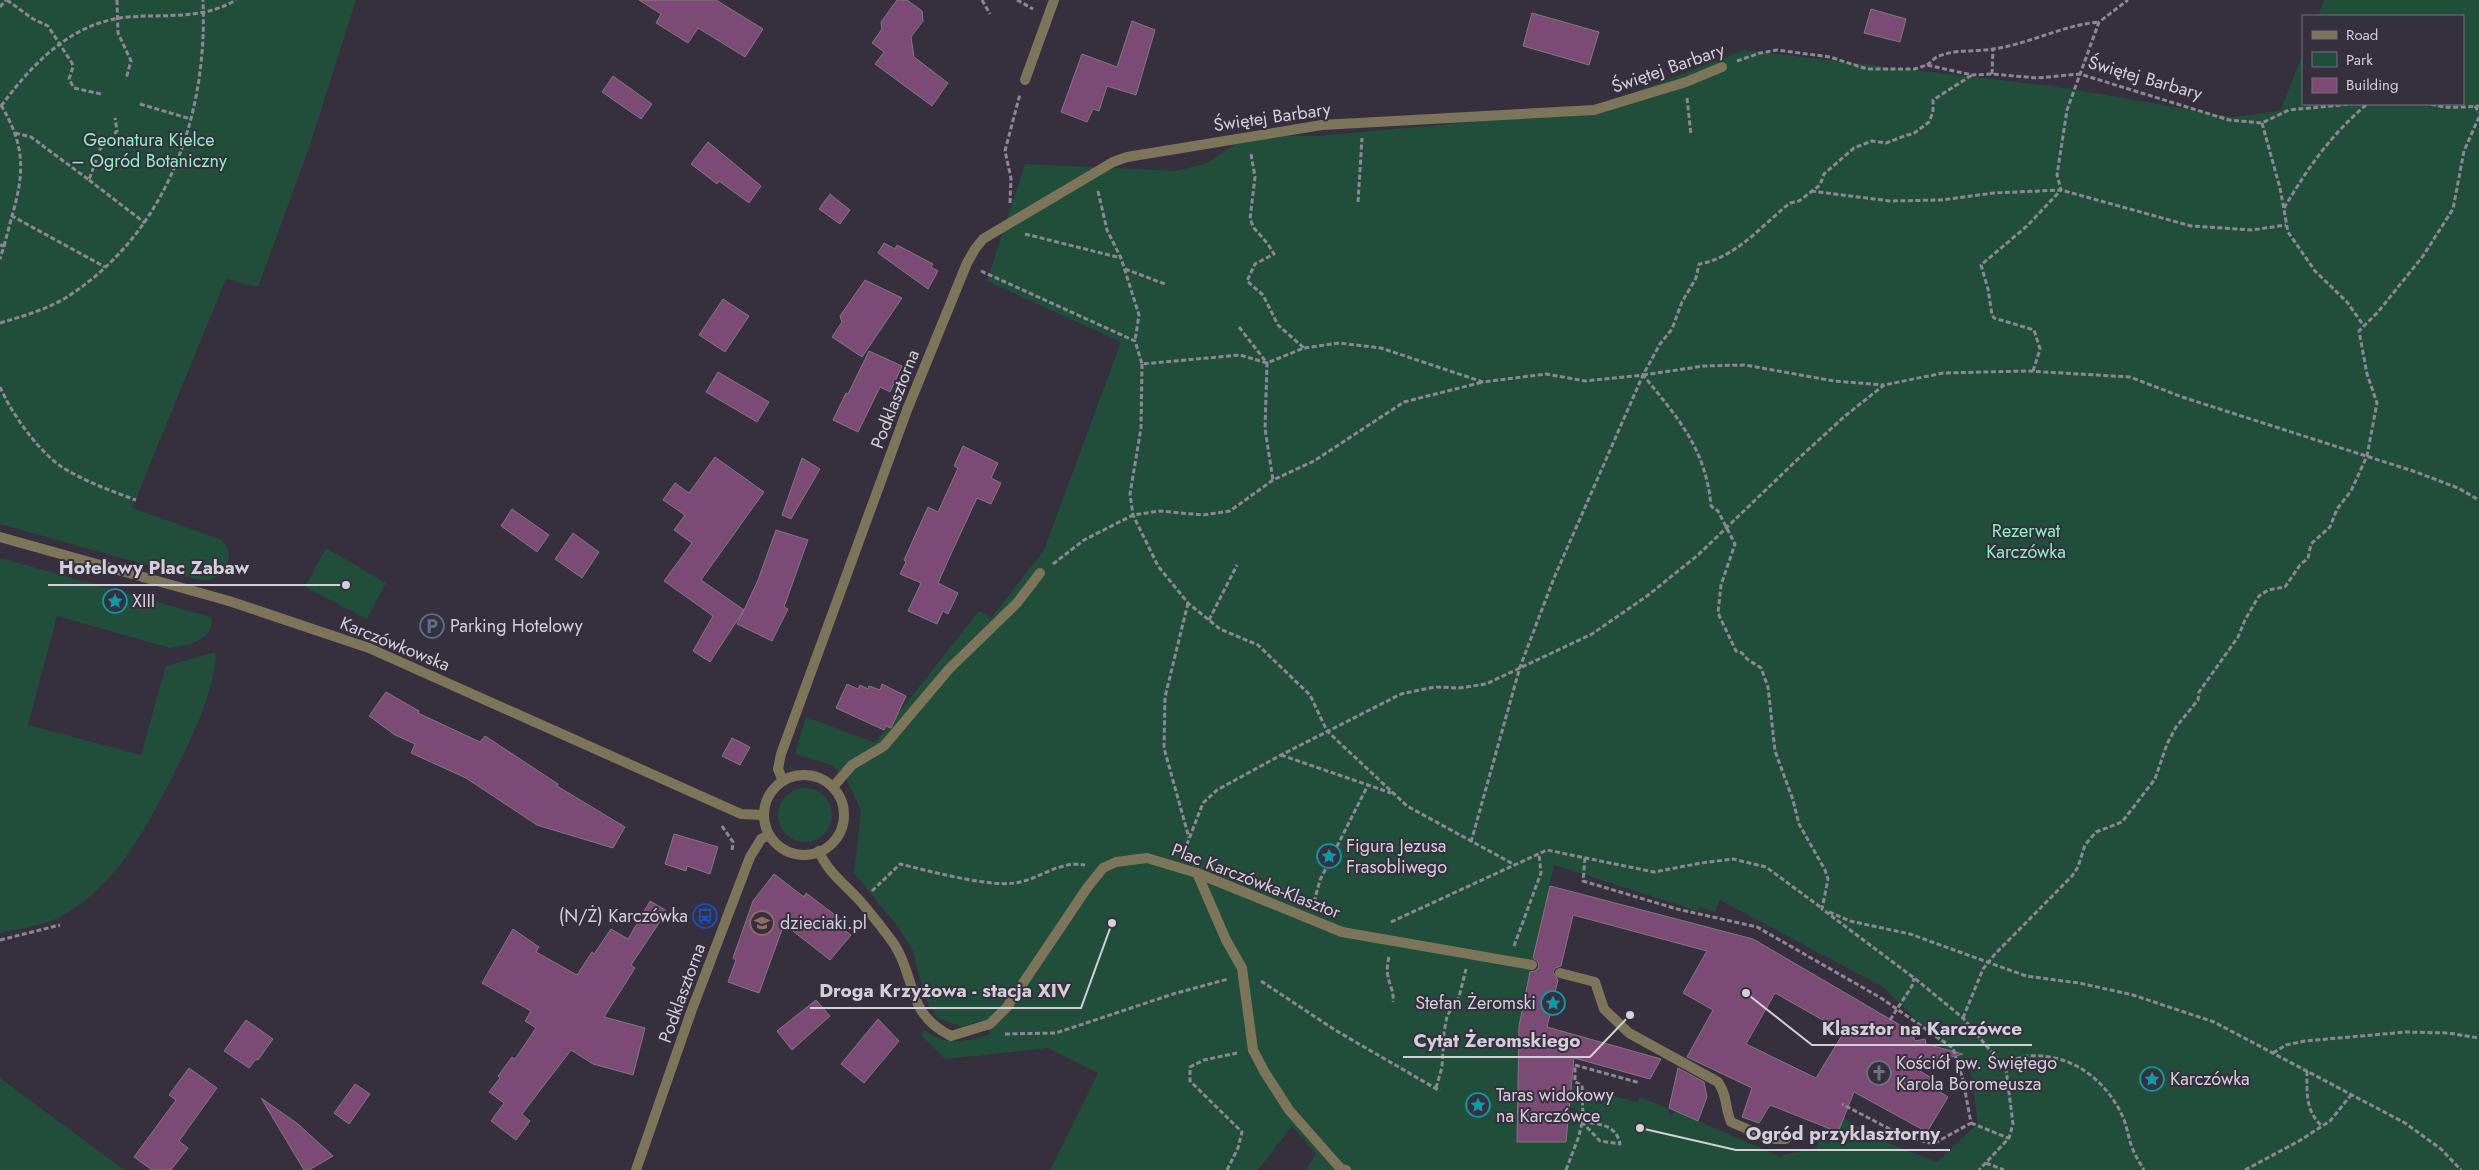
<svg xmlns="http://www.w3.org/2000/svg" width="2479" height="1170" viewBox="0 0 2479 1170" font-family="Jost,sans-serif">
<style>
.green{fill:#214e3a;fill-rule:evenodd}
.building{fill:#7c4b75;stroke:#857582;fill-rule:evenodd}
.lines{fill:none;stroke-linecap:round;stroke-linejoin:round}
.path{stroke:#8c8793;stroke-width:3;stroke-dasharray:5 2.5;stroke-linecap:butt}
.service{stroke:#7d755a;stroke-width:10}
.minor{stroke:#7d755a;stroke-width:10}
.labels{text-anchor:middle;stroke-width:4;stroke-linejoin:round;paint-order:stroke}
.street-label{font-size:18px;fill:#d3cfd8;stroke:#362f3e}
.park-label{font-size:18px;fill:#89f2c1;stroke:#362f3e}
.poi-label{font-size:18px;fill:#d3cfd8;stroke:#362f3e;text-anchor:start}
.leader{fill:none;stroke:#d3cfd8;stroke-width:2}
.callout-dot{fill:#d3cfd8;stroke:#362f3e;stroke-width:2}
.callout-label{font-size:19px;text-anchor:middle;font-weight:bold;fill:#d3cfd8;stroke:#362f3e;stroke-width:4;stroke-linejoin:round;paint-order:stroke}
</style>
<rect width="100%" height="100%" fill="#362f3e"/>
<g class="green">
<path d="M0 0H356L309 148 258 287 226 279 132 508 222 540C238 558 224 582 200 580L0 524Z"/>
<path d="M2324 0H2479V1170H1306L1316 1154 1292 1126 1258 1170H1050L1098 1073 1048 1048 945 1059 921 1035 924 1030C948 1047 965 1042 991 1034L981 1020 962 1027 936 1017 925 998 913 951 899 928 854 873 861 811 846 778 831 765 795 754 806 717 875 743 979 611 991 618 1044 550 1121 342 987 281 1025 164 1176 171 1205 164 1248 136H1317L1583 112 1744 50 2060 87 2232 117 2280 111 2303 54V104H2463V16H2318ZM1554 865 1698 911 1700 907 1715 912 1720 900 1883 987 1971 1074 1978 1123 1937 1162 1886 1142 1843 1118 1827 1117 1816 1148 1779 1156 1675 1111 1671 1116 1668 1114 1669 1109 1640 1097 1637 1102 1572 1085 1570 1107 1575 1108 1574 1120H1568L1566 1142H1517L1519 1026Z"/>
<polygon points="326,548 386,583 367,619 305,587"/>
<path d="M0 558 211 617C216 640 187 646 170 648L57 616 28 725 141 755 166 666 215 652 216 658C211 700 192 737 173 775 146 828 117 885 62 916 44 926 20 928 0 933Z"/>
<circle cx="805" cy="815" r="27"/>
<polygon points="0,1078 124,1170 0,1170"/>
</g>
<g class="building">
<polygon points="639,0 716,0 763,29 745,57 698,28 688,43 656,23 661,14"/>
<polygon points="897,0 907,0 922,11 923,21 911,37 914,57 948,83 932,106 875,64 884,52 872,43 882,29 881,22"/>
<polygon points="1871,9 1906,19 1900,42 1864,33"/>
<polygon points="1532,13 1599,32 1589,65 1523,46"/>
<polygon points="1132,21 1155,30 1136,95 1107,86 1099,111 1093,109 1087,122 1061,112 1082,54 1117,67"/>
<polygon points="613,76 652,104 641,119 602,92"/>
<polygon points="708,142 761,186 749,203 719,181 717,184 691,164"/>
<polygon points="830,194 850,210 840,224 819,209"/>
<polygon points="884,243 895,249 897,245 933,264 931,267 938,271 928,289 878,253"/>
<polygon points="865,280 902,298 862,357 832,337 842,322 840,316"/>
<polygon points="723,299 749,316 725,352 699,335"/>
<polygon points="869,351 902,366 890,392 880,387 858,432 833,420 846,393 848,394"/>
<polygon points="718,372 769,402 757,422 706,392"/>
<polygon points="963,446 998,463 991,478 1001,483 991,504 977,498 950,556 938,583 958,593 948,614 943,611 937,624 908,611 921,583 900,574 906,562 904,560 928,507 938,512 958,468 954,466"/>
<polygon points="715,457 764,492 701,580 744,610 758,580 776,530 808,540 784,607 788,609 772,641 737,624 744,610 710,662 693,651 713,616 664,581 692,543 674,530 685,515 663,500 675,483 689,493"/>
<polygon points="802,458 820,469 791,519 782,515"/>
<polygon points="512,509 549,535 537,552 501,526"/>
<polygon points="573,533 599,552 582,578 555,559"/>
<polygon points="847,684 858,689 860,685 868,689 869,686 880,690 882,684 906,696 891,728 886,726 884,730 836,708"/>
<polygon points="386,692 419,711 418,713 480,742 485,736 558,784 557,786 625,827 613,848 537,825 466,778 411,753 415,744 395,735 369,716"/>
<polygon points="732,738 750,747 740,765 722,756"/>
<polygon points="674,834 718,847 710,874 687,866 686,871 665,864"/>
<polygon points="774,874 804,897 806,893 835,915 831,920 851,935 830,960 784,924 759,993 728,982 736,960 733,958 753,901"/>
<path d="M1550 886 1753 939 1912 1032 1915 1041 1925 1039 1926 1044 1963 1054 1915 1068 1935 1080 1931 1086 1948 1097 1927 1132 1854 1092 1838 1132 1770 1105 1759 1123 1742 1117 1752 1088 1687 1057 1713 1010 1683 993 1707 951 1573 915 1561 966 1555 968 1553 972 1558 980 1547 1027 1661 1059 1650 1079 1574 1058 1566 1142H1517L1519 1026 1530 972 1535 971 1539 967 1538 962 1533 958ZM1775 993 1844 1032 1816 1078 1746 1044Z"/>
<polygon points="650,901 667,911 631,965 635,968 604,1017 645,1028 633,1075 593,1064 571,1050 522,1114 530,1121 516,1140 491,1121 504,1103 489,1092 500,1078 498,1076 512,1057 515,1059 536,1028 525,1021 531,1011 482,983 513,929 539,947 536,952 577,975 592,952 594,954 611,929 628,939"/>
<polygon points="816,1000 830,1016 792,1050 777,1031"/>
<polygon points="878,1019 899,1041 864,1083 841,1064"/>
<polygon points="246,1020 273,1039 258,1060 256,1059 249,1068 224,1051"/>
<polygon points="189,1068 217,1088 179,1141 188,1148 171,1170 152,1170 134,1157 176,1100 169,1095"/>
<polygon points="1678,1068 1704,1082 1707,1097 1698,1121 1669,1108"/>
<polygon points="355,1084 370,1094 349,1124 334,1113"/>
<polygon points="261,1098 298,1124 333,1156 309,1170 304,1170"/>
</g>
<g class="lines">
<g class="path">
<polyline points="7,0 33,19 48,26 72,63 73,67 69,79 74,88 101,94"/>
<polyline points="117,0 118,33 131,61 126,79"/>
<polyline points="982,0 990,14"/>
<polyline points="1017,0 1033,9"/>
<polyline points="0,7 6,0"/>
<polyline points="1737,61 1760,53 1777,50 1830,57 1867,69 1914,69 1927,65 1972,75 1992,74 2037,78 2080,74 2229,120 2262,123 2289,110 2352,104"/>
<path d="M1927 65C1931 62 1935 57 1939 56 1957 49 1975 52 1993 49 2029 44 2063 25 2099 22"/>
<polyline points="1992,74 1993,49"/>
<polyline points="1687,98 1691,135"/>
<polyline points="140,104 191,119"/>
<path d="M2431 104C2446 109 2463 107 2479 106"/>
<path d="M1 105C25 146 25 171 12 216"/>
<path d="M1 106C33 63 72 22 128 17 166 14 202 20 236 0"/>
<polyline points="2475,106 2479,113"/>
<polyline points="2262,123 2280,188 2288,232 2315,271 2347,302 2364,326"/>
<polyline points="15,133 31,137 89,180 100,149 117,131 115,118"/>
<polyline points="1251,154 1255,177 1250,219 1254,228 1268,244 1274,254 1255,264 1247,281 1263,295 1278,325 1304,348"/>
<polyline points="89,180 145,223"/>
<polyline points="1098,191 1107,230 1121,258 1139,315 1135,341"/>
<polyline points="1811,191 1890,201 1941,200 1994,193 2061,190 2191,226 2252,230 2286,225"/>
<polyline points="1358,202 1362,138"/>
<polyline points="1010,203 1011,178 1005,151 1020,94"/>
<path d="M2284 208C2310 165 2329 137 2367 104"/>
<polyline points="1025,234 1121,258"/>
<polyline points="0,245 4,246 0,259"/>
<polyline points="4,246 12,216 105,267"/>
<polyline points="1125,269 1165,284"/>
<path d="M981 271 1135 341 1142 364 1240 355 1267 363 1304 348 1339 343 1381 348 1483 382 1546 374 1585 381 1643 375C1678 418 1706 449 1711 506L1718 511 1735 544 1721 585 1718 613 1736 651 1742 653 1747 659 1761 668 1768 687 1775 751 1793 800 1799 824 1825 870 1828 879 1822 909 1918 981 1963 1018 2006 1069 2013 1124 2009 1138 1979 1170"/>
<path d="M0 323C23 316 46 310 67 297 167 233 208 115 203 0"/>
<polyline points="1239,327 1267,363 1265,429 1273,480"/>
<polyline points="1142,364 1141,428 1130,494 1133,515 1158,566 1188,603 1220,629 1258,645 1310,695 1327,731 1407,806 1515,865"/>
<polyline points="2033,371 2040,349 2034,330 1994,318 1992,315 1988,289 1981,265 2027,226 2061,190 2057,175 2067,110 2099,22 2128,0"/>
<polyline points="1643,375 1704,366 1745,365 1834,381 1884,385"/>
<path d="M0 387C12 414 39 453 65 469 87 482 111 491 136 500"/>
<polyline points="1053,564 1084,540 1133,515 1160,511 1203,515 1230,511 1273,480 1314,461 1404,402 1483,382"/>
<polyline points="1188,603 1165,697 1164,748 1189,838"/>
<polyline points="1209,620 1237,565"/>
<polyline points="1281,755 1391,793"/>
<polyline points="722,826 733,842 732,851"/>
<path d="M1471 842 1520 667 1554 578 1643 375 1660 344 1672 329 1682 302 1696 278 1699 264C1736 258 1762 225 1790 203L1799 201 1820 185 1824 174 1854 148 1872 141 1886 143 1907 135 1913 134 1929 122 1933 112V100L1972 75"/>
<polyline points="1184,852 1203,803 1217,790 1281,755 1401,694 1435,687 1459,688 1486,684 1592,634 1647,596 1698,555 1799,458 1845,416 1884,385 1943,373 2028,371 2130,377 2182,397 2416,472 2458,488 2479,500"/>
<polyline points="1585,858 1583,881 1677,909 1757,927 1881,998 1953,1048 1963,1080 1971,1123 1933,1144 1901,1135 1842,1104"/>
<path d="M872 891 900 864C929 871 988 887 1015 883 1039 880 1059 860 1085 865"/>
<polyline points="1314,902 1320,880 1368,785"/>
<polyline points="1829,912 1850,921 1910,934 2026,976 2079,983 2133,995 2214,1022 2405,1123 2441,1149 2461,1170"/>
<polyline points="1391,922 1547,850 1654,872 1701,863 1733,859 1766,867 1823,909"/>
<polyline points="0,940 60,925"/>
<polyline points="1514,946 1541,873 1539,854"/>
<path d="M1389 957C1383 980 1395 987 1393 1002"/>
<polyline points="1261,981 1335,1030 1440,1091"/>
<polyline points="1963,1018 1983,969 1995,954 2072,876 2078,867 2085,845 2096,832 2122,822 2155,779 2167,744 2176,727 2198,700 2199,692 2238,637 2245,620 2259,596 2268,590 2285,587 2300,565 2308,558 2311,544 2330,527 2337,509 2351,491 2367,456 2377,403 2367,374 2359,331 2378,312 2423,256 2453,209 2464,151 2479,117"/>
<polyline points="1890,1020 1912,986 1914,978"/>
<polyline points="1005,1034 1056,1033 1173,994 1228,979"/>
<polyline points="2273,1053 2286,1045 2305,1041 2406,1032 2448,1033 2479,1038"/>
<path d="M2002 1064C2010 1061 2020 1057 2028 1056 2069 1053 2103 1077 2121 1113 2127 1124 2128 1138 2133 1150 2136 1157 2140 1163 2144 1170"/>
<path d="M2307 1071C2307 1092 2305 1111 2322 1126"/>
<polyline points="1436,1088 1442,1067 1444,1033 1447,1016 1459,997 1466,969"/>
<path d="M1582 1122C1599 1124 1616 1124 1620 1144L1600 1141Z"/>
<polyline points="1971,1123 2008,1138"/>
<polyline points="1986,1163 2004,1170"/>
<polyline points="1227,1170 1238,1148 1242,1132 1190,1081 1190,1067 1204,1060 1237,1053"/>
<polyline points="1566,1170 1579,1136 1583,1118 1582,1085 1575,1082 1575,1065 1640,1083"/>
<polyline points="2245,1170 2299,1141 2330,1121 2351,1095"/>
</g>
<g class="service">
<polyline points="833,787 852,765 884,746 949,669 1017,603 1040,573"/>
<polyline points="1197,873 1226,940 1242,968 1253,1050 1264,1071 1289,1110 1341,1169 1346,1170"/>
<path d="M1560 973 1595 982 1604 1009 1629 1033 1718 1082C1728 1097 1724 1105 1731 1122L1770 1139H1786"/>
</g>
<g class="minor">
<polyline points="1025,80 1054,0"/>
<polyline points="0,537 229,601 369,648 741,814 764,815"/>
<circle cx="804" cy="815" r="40"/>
<polyline points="783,781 778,769 781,754 907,410 967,263 975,249 983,239 1113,162 1127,157 1322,125 1594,110 1686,82 1722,67"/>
<path d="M819 851C827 872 846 885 861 902 872 915 884 930 894 944 917 979 905 1013 951 1036L990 1024 1007 1007 1087 888 1103 868 1116 862 1147 858 1197 873 1342 932 1532 965"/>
<polyline points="636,1170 691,1012 750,857 761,839 769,835"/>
</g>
</g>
<defs>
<g id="sight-ring" transform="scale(1.25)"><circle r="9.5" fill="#362f3e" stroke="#0f9aa8" stroke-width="1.5"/><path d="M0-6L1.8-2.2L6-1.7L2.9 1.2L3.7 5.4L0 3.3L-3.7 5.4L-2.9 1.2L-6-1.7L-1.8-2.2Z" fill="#0f9aa8"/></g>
<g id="parking-ring" transform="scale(1.25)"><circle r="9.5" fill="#362f3e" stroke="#5c6f8a" stroke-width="1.5"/><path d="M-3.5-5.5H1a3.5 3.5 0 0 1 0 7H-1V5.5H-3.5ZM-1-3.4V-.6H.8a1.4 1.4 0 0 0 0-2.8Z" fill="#5c6f8a"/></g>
<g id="bus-ring" transform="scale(1.25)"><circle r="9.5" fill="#362f3e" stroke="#1a4fb4" stroke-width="1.5"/><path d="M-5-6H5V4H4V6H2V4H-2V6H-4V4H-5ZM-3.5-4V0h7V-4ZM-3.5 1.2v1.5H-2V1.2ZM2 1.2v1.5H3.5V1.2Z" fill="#1a4fb4"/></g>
<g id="school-ring" transform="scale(1.25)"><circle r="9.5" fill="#362f3e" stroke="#8d6e63" stroke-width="1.5"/><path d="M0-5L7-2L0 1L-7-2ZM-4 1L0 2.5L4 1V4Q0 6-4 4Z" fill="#8d6e63"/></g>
<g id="church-ring" transform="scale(1.25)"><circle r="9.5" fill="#362f3e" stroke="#6b7280" stroke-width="1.5"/><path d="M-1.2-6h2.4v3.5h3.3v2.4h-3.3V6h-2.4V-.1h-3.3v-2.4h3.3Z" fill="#6b7280"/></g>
</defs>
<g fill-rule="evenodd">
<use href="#sight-ring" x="115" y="601"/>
<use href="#parking-ring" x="432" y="626"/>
<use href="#sight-ring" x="1329" y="856"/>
<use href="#bus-ring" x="705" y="916"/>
<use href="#school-ring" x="762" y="923"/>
<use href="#sight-ring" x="1553" y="1003"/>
<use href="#church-ring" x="1879" y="1073"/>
<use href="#sight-ring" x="2152" y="1079"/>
<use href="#sight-ring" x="1478" y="1105"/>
</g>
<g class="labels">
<g class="street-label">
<text transform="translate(1668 68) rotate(-19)" y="6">Świętej Barbary</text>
<text transform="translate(2145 78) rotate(16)" y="6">Świętej Barbary</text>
<text transform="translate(1272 117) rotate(-8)" y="6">Świętej Barbary</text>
<text transform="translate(895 399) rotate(-69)" y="6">Podklasztorna</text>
<text transform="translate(395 644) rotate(22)" y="6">Karczówkowska</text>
<text transform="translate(1256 881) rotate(21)" y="6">Plac Karczówka-Klasztor</text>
<text transform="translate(682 993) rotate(-70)" y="6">Podklasztorna</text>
</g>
<g class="park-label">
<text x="149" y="146">Geonatura Kielce<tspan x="149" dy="21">– Ogród Botaniczny</tspan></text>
<text x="2026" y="537">Rezerwat<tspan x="2026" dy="21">Karczówka</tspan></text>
</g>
<g class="poi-label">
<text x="132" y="607">XIII</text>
<text x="450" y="632">Parking Hotelowy</text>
<text x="1346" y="852">Figura Jezusa<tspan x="1346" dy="21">Frasobliwego</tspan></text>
<text x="688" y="922" text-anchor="end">(N/Ż) Karczówka</text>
<text x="780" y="929">dzieciaki.pl</text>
<text x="1536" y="1009" text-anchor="end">Stefan Żeromski</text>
<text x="1896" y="1069">Kościół pw. Świętego<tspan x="1896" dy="21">Karola Boromeusza</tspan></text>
<text x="2170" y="1085">Karczówka</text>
<text x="1496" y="1101">Taras widokowy<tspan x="1496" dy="21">na Karczówce</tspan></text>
</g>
</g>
<path class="leader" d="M346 585L259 585H48M1112 923L1081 1008H810M1746 993L1812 1045H2032M1630 1015L1590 1057H1403M1640 1128L1736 1150H1950"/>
<g class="callout-dot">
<circle cx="346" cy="585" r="5"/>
<circle cx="1112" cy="923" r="5"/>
<circle cx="1746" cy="993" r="5"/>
<circle cx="1630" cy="1015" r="5"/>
<circle cx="1640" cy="1128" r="5"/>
</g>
<g class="callout-label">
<text x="154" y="574">Hotelowy Plac Zabaw</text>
<text x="945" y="997">Droga Krzyżowa - stacja XIV</text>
<text x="1922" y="1035">Klasztor na Karczówce</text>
<text x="1497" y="1047">Cytat Żeromskiego</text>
<text x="1843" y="1140">Ogród przyklasztorny</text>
</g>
<rect x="2302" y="15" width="162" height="90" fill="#362f3e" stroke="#756f7c"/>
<rect x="2312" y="31" width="25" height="8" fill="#7d755a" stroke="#756f7c"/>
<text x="2346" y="40" font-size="15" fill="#d3cfd8">Road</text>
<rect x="2312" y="52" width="25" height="15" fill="#214e3a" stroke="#756f7c"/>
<text x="2346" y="65" font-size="15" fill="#d3cfd8">Park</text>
<rect x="2312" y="78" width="25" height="15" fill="#7c4b75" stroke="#756f7c"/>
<text x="2346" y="90" font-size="15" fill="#d3cfd8">Building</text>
</svg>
